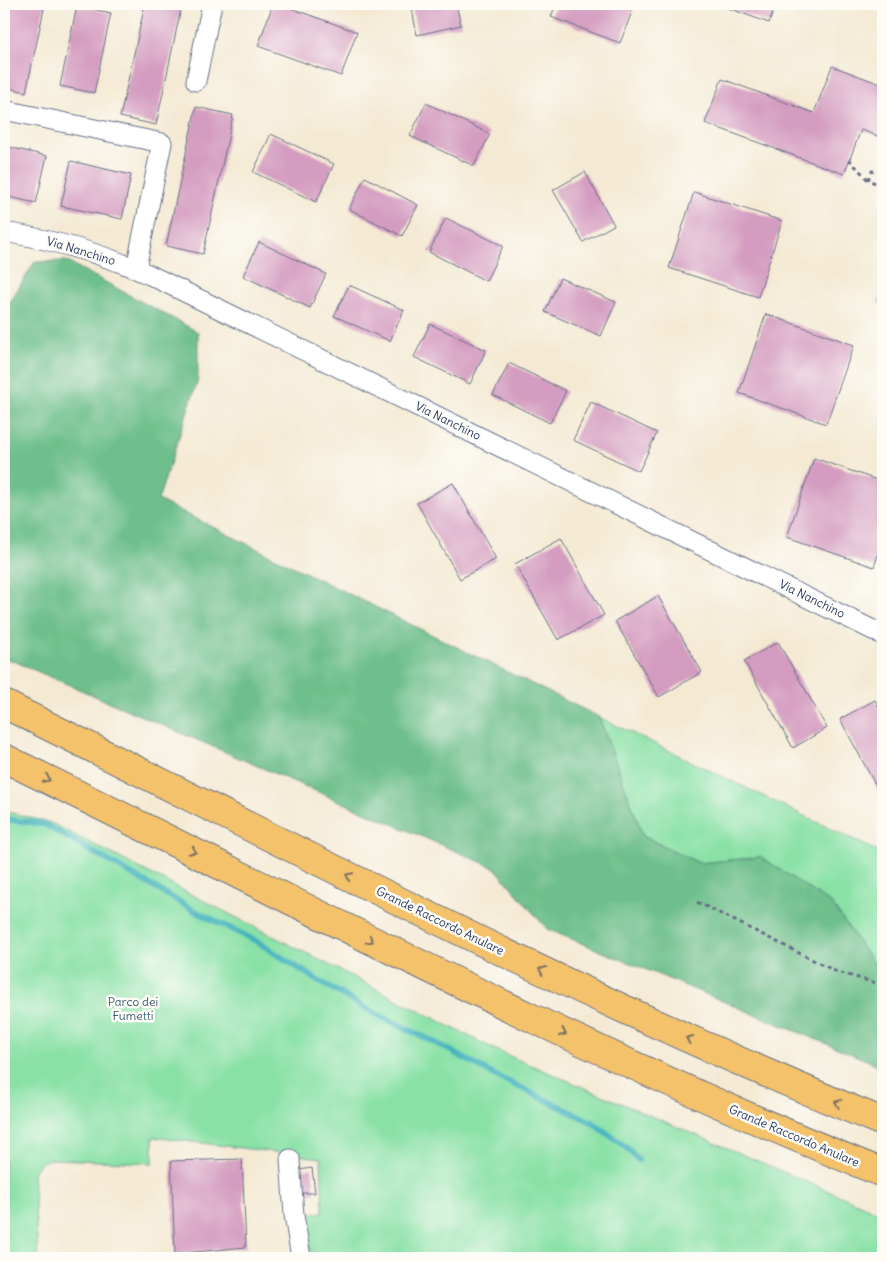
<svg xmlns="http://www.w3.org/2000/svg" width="887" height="1262" viewBox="0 0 887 1262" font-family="Delius,sans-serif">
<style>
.green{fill:#89e1a6;stroke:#528882}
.forest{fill:#6ebf8b;stroke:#447774}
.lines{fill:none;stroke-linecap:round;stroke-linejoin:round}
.stream{stroke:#45b4be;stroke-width:6}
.building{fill:#d49cc0}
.street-casing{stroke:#677087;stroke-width:21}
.highway-casing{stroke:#677087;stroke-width:30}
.path{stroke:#677087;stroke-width:3;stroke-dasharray:4 4;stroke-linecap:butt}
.street{stroke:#fff;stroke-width:19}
.highway{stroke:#f4c26a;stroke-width:28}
.oneway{stroke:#7d7163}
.labels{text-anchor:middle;stroke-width:5;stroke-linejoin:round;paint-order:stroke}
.street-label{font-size:12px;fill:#1b2f5e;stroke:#fdfcf7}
.park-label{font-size:12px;fill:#365c70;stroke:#fdfcf7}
</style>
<rect width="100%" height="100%" fill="#fdfcf7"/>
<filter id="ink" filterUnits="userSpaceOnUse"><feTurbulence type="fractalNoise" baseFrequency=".02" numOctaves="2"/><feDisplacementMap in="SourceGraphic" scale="10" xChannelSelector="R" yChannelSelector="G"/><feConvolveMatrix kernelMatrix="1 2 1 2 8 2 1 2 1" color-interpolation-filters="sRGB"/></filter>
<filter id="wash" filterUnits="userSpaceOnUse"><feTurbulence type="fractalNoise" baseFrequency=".0096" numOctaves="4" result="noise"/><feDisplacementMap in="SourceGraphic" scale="20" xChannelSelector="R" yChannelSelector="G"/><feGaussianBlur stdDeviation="1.12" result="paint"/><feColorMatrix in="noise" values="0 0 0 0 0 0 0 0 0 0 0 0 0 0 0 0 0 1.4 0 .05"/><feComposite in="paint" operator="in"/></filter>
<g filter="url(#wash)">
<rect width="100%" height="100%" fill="#f4ead4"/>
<g class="green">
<polygon points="599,717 883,854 883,977 832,904 761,857 699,863 643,836"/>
<polygon points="4,811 51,823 500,1052 883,1214 883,1258 312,1258 304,1214 323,1212 321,1158 153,1137 153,1163 49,1159 40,1163 33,1172 38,1258 4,1258"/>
</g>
<polygon class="forest" points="66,261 198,332 198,380 158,500 599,717 643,836 699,863 761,857 832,904 883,977 883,1067 547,929 495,868 4,657 4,311 35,262"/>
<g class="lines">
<polyline class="stream" points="4,819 44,824 197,912 256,941 317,980 374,1013 442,1046 496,1076 592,1122 627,1148 638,1160"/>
</g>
<g id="blocks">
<g class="building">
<polygon points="6,4 45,4 26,92 4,87 4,13"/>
<polygon points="145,4 182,4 156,125 120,117"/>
<polygon points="273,4 279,4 357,32 341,76 258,46"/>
<polygon points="411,4 456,4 461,25 417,35"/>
<polygon points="556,4 635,4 620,43 551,17"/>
<polygon points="717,4 776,4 769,23"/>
<polygon points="77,6 111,13 94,93 60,86"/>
<polygon points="832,66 883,85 883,138 861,130 844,174 705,123 722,79 814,113"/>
<polygon points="426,103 490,134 474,166 410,136"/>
<polygon points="196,107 233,115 203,254 166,246"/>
<polygon points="271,134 334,164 316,202 253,172"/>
<polygon points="4,146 47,156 36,203 4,196"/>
<polygon points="71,161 131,175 122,219 61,206"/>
<polygon points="585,172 614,225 583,242 553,190"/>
<polygon points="365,177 418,205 402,236 349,209"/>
<polygon points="694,192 782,221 758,297 669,268"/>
<polygon points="446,218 503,246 486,281 429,252"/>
<polygon points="259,242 326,274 310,308 243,276"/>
<polygon points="560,278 616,302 601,336 545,312"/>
<polygon points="349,285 404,310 390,341 334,316"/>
<polygon points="883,289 883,305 878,303"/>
<polygon points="766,314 854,345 826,424 739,393"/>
<polygon points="430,324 486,350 470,384 414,357"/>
<polygon points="509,363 566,391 550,423 493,395"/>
<polygon points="591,402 657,433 639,471 573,440"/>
<polygon points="814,458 883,482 883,539 874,567 787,537"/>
<polygon points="453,483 496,559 460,579 417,503"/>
<polygon points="561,538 604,615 558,640 515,564"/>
<polygon points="658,596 702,672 659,697 615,621"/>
<polygon points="778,642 827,728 793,748 744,661"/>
<polygon points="875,700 883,715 883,799 840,719"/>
<polygon points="242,1159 246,1247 175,1254 171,1161"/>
<polygon points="312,1168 315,1193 299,1193 299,1170"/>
</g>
</g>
</g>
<g filter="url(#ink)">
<use href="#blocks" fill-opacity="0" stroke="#677087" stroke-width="1"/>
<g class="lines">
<g class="street-casing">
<g id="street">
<polyline points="196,81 212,4"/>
<polyline points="4,110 162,143 136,268"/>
<path d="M4 232C53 240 104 254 150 275L883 635"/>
<polyline points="290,1159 294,1215 301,1258"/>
</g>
</g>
<g class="highway-casing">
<g id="highway">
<path d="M4 704C295 848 582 1000 883 1122"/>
<path d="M4 758C295 901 582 1052 883 1173"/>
</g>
</g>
<g class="path">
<polyline points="849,159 868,180 883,186"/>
<polyline points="868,180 872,171 883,174"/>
<polyline points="697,902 837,972 883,985"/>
</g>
<use href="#street" class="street"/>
<use href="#highway" class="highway"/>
</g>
<defs><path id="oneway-chevron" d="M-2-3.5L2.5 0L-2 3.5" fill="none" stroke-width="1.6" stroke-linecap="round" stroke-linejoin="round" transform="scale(1.25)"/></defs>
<g class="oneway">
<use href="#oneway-chevron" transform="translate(47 779) rotate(26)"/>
<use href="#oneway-chevron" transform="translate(193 851) rotate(27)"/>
<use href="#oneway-chevron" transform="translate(349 876) rotate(-153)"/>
<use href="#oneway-chevron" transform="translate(370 940) rotate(27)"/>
<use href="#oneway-chevron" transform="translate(542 970) rotate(-154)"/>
<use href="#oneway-chevron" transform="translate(563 1033) rotate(25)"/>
<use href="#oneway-chevron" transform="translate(689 1039) rotate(-156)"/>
<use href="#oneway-chevron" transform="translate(838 1103) rotate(-158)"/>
</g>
</g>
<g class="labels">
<g class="street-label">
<text transform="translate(81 251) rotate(17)" y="4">Via Nanchino</text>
<text transform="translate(448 421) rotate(26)" y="4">Via Nanchino</text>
<text transform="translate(812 599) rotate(26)" y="4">Via Nanchino</text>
<text transform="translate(440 921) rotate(26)" y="4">Grande Raccordo Anulare</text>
<text transform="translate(794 1136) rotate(23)" y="4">Grande Raccordo Anulare</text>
</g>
<g class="park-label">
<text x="133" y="1006">Parco dei<tspan x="133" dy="14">Fumetti</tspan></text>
</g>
</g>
<rect width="887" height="1262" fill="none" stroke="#fdfcf7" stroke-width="20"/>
</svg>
